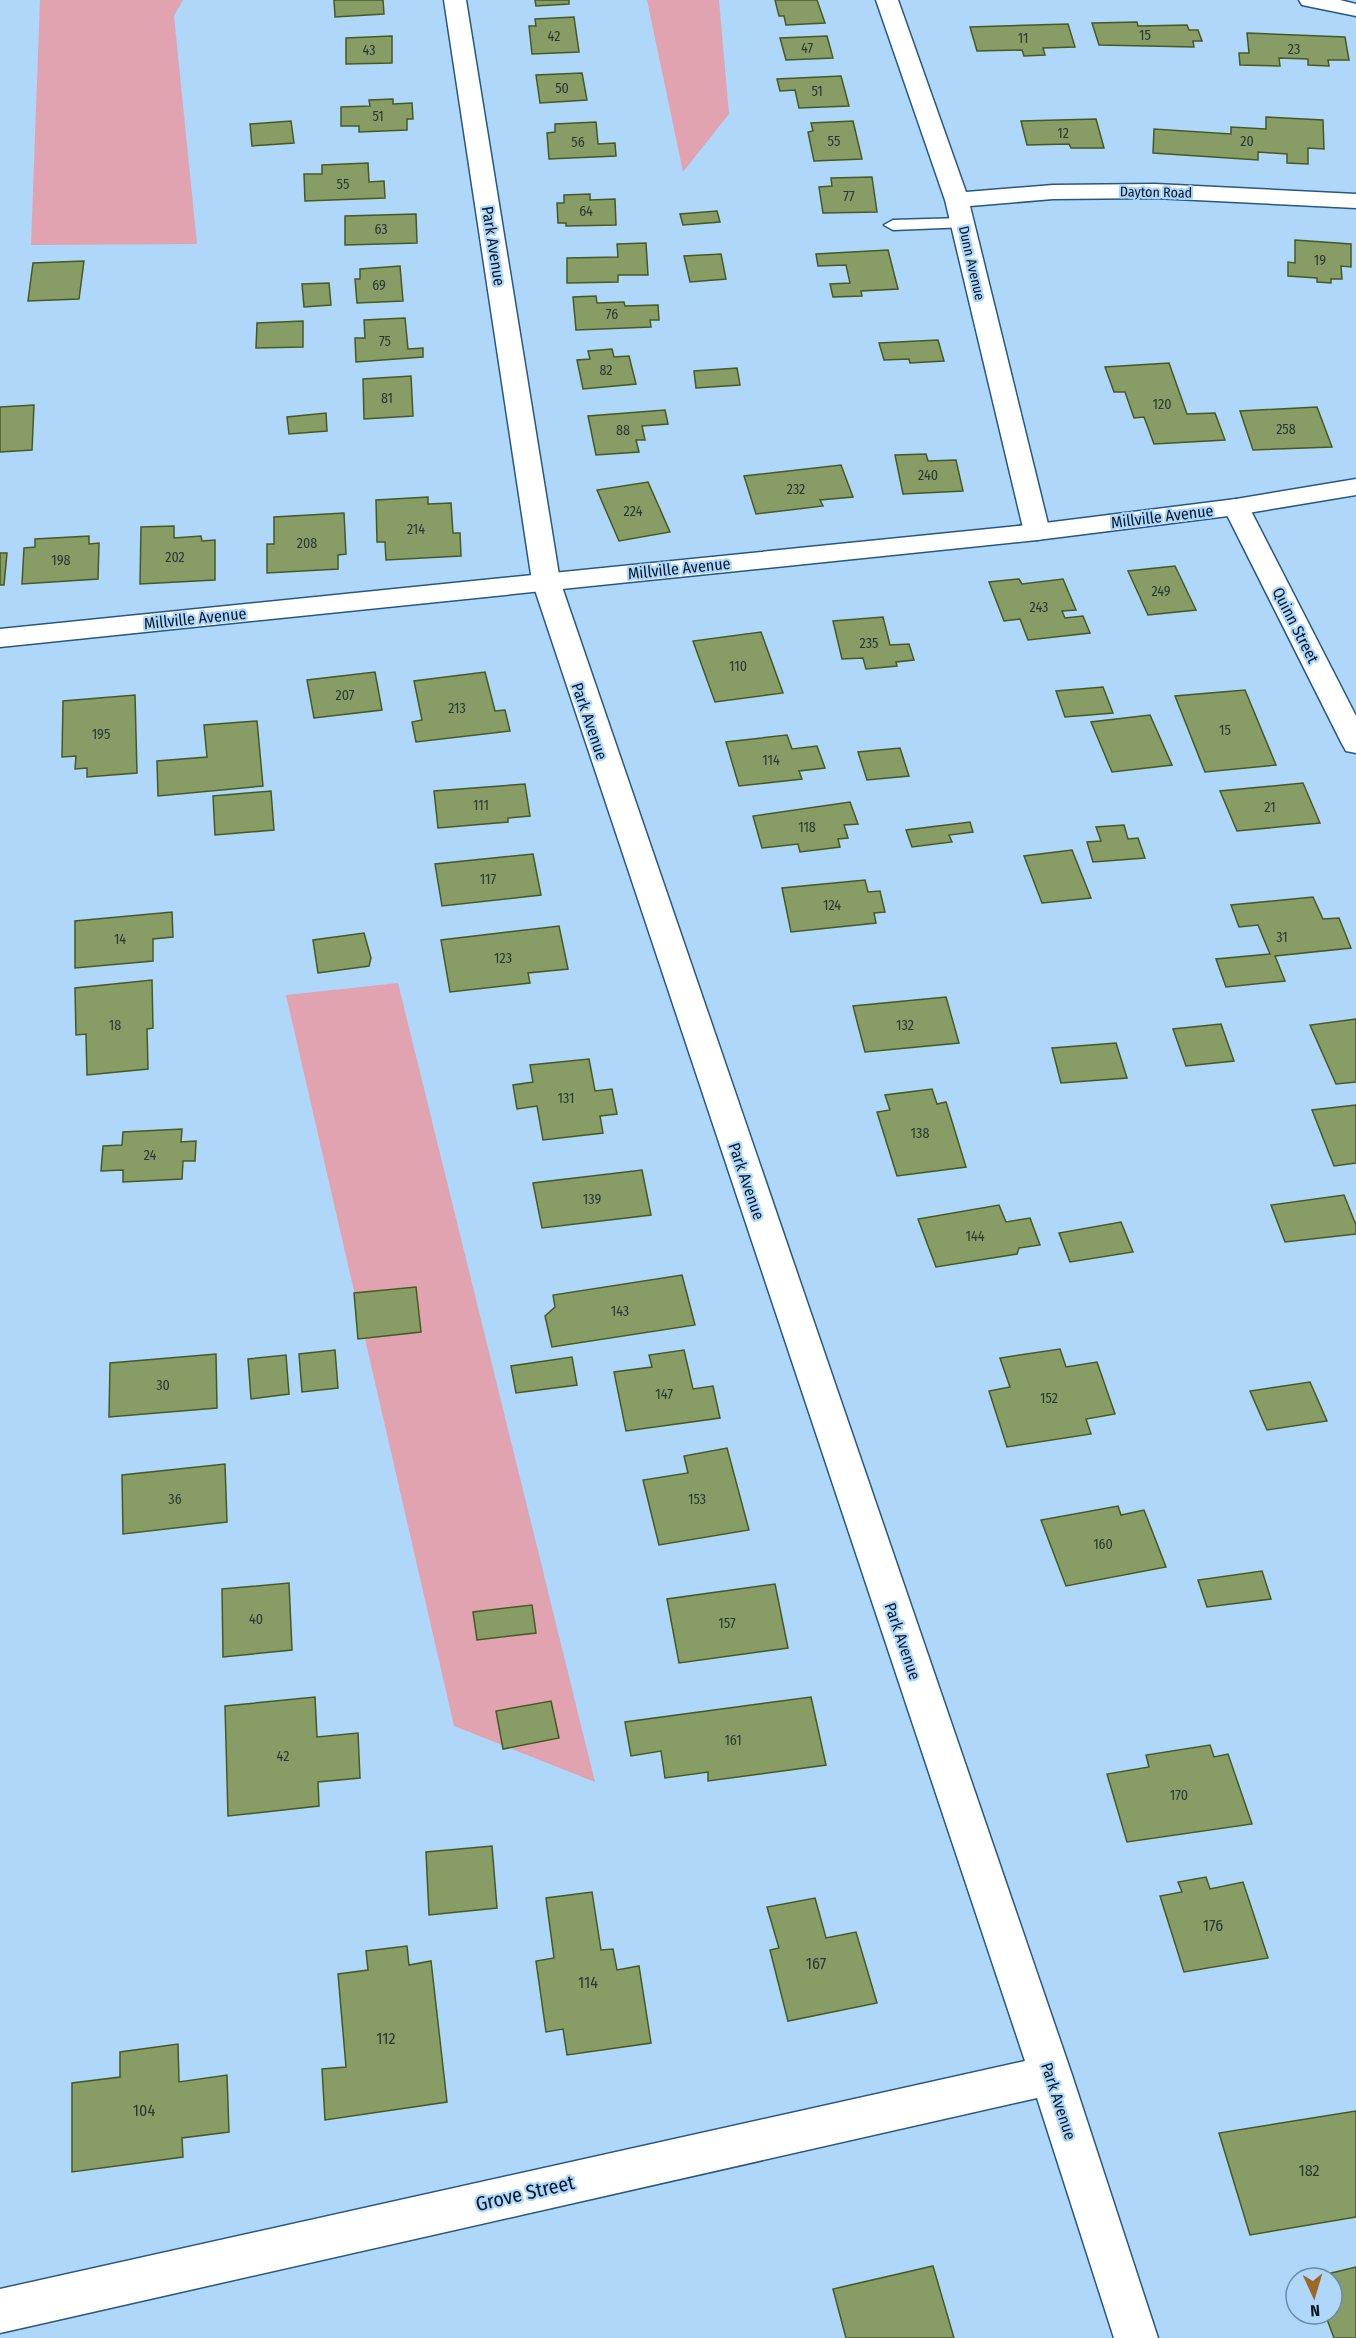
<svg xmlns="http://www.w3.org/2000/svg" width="1356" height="2338" viewBox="0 0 1356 2338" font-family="'Fira Sans Condensed',sans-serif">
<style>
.green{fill:#e2a3b0}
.building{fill:#889d65;stroke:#475923;stroke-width:1.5}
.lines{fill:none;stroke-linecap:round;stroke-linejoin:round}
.service-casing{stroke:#28587e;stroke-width:3}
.minor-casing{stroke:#28587e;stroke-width:3}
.tertiary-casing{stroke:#28587e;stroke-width:3}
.service{fill:#fff;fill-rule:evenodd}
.minor{fill:#fff;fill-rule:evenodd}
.tertiary{fill:#fff;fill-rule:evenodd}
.labels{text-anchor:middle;stroke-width:4.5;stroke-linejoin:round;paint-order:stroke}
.number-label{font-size:14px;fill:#263937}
.far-street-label{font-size:14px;fill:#051828;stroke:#aed7fa}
.street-label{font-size:16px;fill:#051828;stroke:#aed7fa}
.near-number-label{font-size:16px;fill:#263937}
.near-street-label{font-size:20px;fill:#051828;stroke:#aed7fa}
</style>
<rect width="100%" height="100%" fill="#aed7fa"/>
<g class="green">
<polygon points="40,0 183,0 174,16 197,244 31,245"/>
<polygon points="647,0 719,0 729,114 683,172"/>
<polygon points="398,983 595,1782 454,1726 286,995"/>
</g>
<g class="building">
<polygon points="334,0 383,0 384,14 335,17"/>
<polygon points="535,0 569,0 569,4 536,6"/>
<polygon points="775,0 817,0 825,23 786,25 784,16 779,16"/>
<polygon points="574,17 579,52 532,54 529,26 536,26 535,19"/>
<polygon points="1137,22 1138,26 1187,25 1189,30 1198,30 1202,41 1193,41 1194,47 1099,45 1092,23"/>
<polygon points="1068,24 1075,47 1043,48 1045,55 1024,56 1022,50 977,51 970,27"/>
<polygon points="1247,33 1345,37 1349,60 1328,60 1329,66 1308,65 1308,59 1279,58 1280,66 1240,65 1239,53 1249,53"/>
<polygon points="392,36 392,63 346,64 346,38"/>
<polygon points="827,36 833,58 786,60 780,38"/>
<polygon points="582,73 587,100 540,103 536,75"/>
<polygon points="841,76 849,106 799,108 795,90 780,91 777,79"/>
<polygon points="393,99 393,104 412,103 413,119 407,119 407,130 359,132 359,126 341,126 341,107 370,106 369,100"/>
<polygon points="1266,117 1323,120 1324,149 1308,148 1308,164 1287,163 1287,154 1258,152 1258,160 1153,153 1154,129 1231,134 1231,127 1266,129"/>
<polygon points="1096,119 1104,148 1071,148 1069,144 1027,145 1021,121"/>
<polygon points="291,121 294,143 252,146 250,124"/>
<polygon points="853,121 862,159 814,161 808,132 813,131 811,123"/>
<polygon points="596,122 598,144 615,143 616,156 549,159 547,133 555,132 555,124"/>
<polygon points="368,163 369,182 384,181 385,198 305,201 304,174 322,174 322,165"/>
<polygon points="872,177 877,212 823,213 819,187 832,186 831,178"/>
<polygon points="590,194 590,200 615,199 616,225 566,226 566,223 558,223 557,203 564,203 564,195"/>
<polygon points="717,211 720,222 683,225 680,214"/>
<polygon points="416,214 417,243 345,245 345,216"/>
<polygon points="1295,240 1351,244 1351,267 1341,266 1342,279 1331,279 1331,283 1317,282 1317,278 1288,276 1288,262 1295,263"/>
<polygon points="646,243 648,275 618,275 618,282 567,283 567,258 618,257 617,244"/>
<polygon points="888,250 898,289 861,291 862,296 833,297 830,284 850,283 846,265 818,266 816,254"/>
<polygon points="721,254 726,279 690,282 684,256"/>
<polygon points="84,261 79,299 28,301 33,263"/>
<polygon points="400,266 403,301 357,303 355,279 360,279 360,269"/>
<polygon points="329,283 331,305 304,307 302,284"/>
<polygon points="596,296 597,303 624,302 625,306 658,305 659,320 650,320 651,327 576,330 573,297"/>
<polygon points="405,318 408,349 423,348 423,357 356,362 355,338 365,338 364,320"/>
<polygon points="303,321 303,347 256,348 257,323"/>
<polygon points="938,340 944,361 910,363 909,359 884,360 879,343"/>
<polygon points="612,349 614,357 629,356 636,384 583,389 577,360 590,359 588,351"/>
<polygon points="1169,363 1187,414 1215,413 1225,440 1154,444 1144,417 1134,418 1125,392 1114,392 1105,367"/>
<polygon points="737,368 740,385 696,388 694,371"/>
<polygon points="411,376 413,416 364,419 363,379"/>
<polygon points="34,405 32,450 0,452 0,407"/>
<polygon points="1317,407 1332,447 1253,450 1240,411"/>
<polygon points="665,410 668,424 642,426 645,440 636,440 639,452 596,455 588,416"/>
<polygon points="326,413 327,431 289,434 287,417"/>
<polygon points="926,454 928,461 956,460 963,491 903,494 895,455"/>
<polygon points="841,465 853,497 820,500 823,506 756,514 744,476"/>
<polygon points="648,482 670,532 619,541 597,490"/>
<polygon points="428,497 428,504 451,503 453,533 460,533 461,556 386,560 385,542 377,542 376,500"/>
<polygon points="344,513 346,554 338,555 338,569 267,573 267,544 274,544 274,517"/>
<polygon points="174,526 174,538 201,536 202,541 215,540 215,580 140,584 141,527"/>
<polygon points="89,536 89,544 99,543 98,579 22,584 24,548 35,547 35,539"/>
<polygon points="0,553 7,553 4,585 0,585"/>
<polygon points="1175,566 1196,610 1148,615 1128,571"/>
<polygon points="1019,579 1022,584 1063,579 1076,610 1062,611 1065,618 1083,616 1090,633 1028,640 1020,619 1004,621 989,582"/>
<polygon points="883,617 890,645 909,644 914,660 896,662 897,666 866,669 863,658 842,659 833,621"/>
<polygon points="761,632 783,693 715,702 693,641"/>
<polygon points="375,672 382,710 314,718 307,680"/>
<polygon points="485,672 495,711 505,710 510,731 416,742 412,722 422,720 414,681"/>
<polygon points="1103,687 1113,713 1065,717 1056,691"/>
<polygon points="1245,690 1276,765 1205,772 1175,696"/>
<polygon points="135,695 137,773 87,777 87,768 75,769 76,756 62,757 63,701"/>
<polygon points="1150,715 1172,765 1112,772 1091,722"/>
<polygon points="257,721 263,786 158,796 157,761 207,757 204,725"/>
<polygon points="787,735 792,749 817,746 825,768 799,771 802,779 739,786 726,742"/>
<polygon points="900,748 909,776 867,780 858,752"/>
<polygon points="1303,783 1320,823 1237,831 1220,791"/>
<polygon points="525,784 530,816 508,818 508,822 438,828 434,791"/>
<polygon points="271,791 274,830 215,835 213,796"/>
<polygon points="850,802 858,824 844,825 848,838 838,839 840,847 800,852 798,844 762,848 753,816"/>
<polygon points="970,822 973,832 949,835 952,842 912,847 906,830"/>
<polygon points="1124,825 1128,839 1138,838 1145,858 1093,862 1087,842 1101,841 1096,827"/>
<polygon points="1072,850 1091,898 1042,903 1024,856"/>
<polygon points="533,854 541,895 442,906 435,864"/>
<polygon points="865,880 868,892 880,891 885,912 874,913 876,923 791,932 782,888"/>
<polygon points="1313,897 1323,919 1339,918 1351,948 1275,956 1285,981 1226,987 1216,959 1270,954 1258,925 1239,927 1231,905"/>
<polygon points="172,912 173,937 153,939 153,961 75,968 75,921"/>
<polygon points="559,926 568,969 528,973 530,983 450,992 441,940"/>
<polygon points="364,933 371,958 369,966 318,973 313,940"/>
<polygon points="152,980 153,1028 147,1029 148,1069 87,1075 86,1034 76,1035 75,988"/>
<polygon points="946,997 959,1043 865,1052 853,1006"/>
<polygon points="1356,1019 1356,1082 1336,1084 1310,1025"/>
<polygon points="1221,1024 1234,1061 1186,1066 1173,1029"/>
<polygon points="1116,1043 1127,1078 1061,1083 1052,1048"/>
<polygon points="589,1059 595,1091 612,1089 617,1114 600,1116 603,1133 543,1140 537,1106 517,1109 513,1085 533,1082 530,1065"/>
<polygon points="932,1089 937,1104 946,1102 966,1167 897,1176 877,1112 890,1110 885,1095"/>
<polygon points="1356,1105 1356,1163 1334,1166 1312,1110"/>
<polygon points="182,1129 181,1142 196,1141 195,1161 183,1161 182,1179 123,1182 123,1170 101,1171 103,1146 122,1145 123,1132"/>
<polygon points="642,1170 651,1215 542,1228 533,1183"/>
<polygon points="1344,1195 1356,1225 1356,1234 1285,1242 1271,1205"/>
<polygon points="999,1205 1006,1222 1030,1218 1040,1245 1019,1248 1017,1254 936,1267 918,1219"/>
<polygon points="1121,1222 1133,1252 1070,1262 1059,1233"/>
<polygon points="682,1275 695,1325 552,1347 545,1316 555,1307 553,1295"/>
<polygon points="416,1287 421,1332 358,1339 354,1293"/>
<polygon points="1060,1349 1066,1367 1097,1362 1115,1414 1086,1419 1091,1434 1007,1447 989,1391 1010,1387 1000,1358"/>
<polygon points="335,1350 338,1388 302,1392 299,1354"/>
<polygon points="684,1350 693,1389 713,1386 720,1418 626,1431 614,1372 652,1367 649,1355"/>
<polygon points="216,1354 217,1408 109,1417 110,1363"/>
<polygon points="286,1355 289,1394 251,1399 248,1359"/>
<polygon points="572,1357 577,1385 516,1393 511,1366"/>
<polygon points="1310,1382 1327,1421 1267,1430 1250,1391"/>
<polygon points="727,1448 749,1530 659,1545 643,1480 688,1473 684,1456"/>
<polygon points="225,1464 227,1522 123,1534 122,1475"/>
<polygon points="1118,1506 1121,1515 1144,1510 1166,1567 1066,1586 1041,1520"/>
<polygon points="1262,1571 1271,1599 1207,1607 1198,1580"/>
<polygon points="289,1583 292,1650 223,1657 222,1589"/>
<polygon points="775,1584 788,1648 679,1663 667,1599"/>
<polygon points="532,1605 536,1633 477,1640 473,1612"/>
<polygon points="315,1697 317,1737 358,1733 360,1778 318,1782 319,1806 228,1816 225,1706"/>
<polygon points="811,1697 826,1765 708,1781 708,1772 665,1778 661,1751 631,1756 625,1722"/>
<polygon points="551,1701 559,1738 503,1749 496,1711"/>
<polygon points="1210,1745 1214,1757 1228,1754 1252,1824 1127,1842 1107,1774 1149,1767 1146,1755"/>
<polygon points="492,1846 497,1908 429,1915 426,1852"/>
<polygon points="1206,1877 1210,1889 1243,1882 1268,1958 1184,1972 1160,1896 1182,1892 1178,1882"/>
<polygon points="592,1892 601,1950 613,1949 617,1970 639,1966 651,2043 567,2055 563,2029 546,2032 536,1961 554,1958 546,1898"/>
<polygon points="815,1898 826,1938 856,1932 877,2003 788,2021 770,1950 779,1948 767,1907"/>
<polygon points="407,1946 409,1965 431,1961 447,2102 325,2120 322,2069 346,2067 338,1974 368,1970 366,1951"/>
<polygon points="178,2044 179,2082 227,2075 229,2132 182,2138 183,2157 72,2172 72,2083 120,2077 120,2052"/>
<polygon points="1356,2111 1356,2217 1250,2235 1219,2133"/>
<polygon points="933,2266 954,2338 846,2338 833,2289"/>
<polygon points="1356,2267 1356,2338 1334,2338 1325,2314 1332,2314 1332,2307 1339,2305 1332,2278 1329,2278 1327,2274"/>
</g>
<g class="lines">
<g class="service-casing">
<polygon id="service" points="962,218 971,223 968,227 893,230 884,225 893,220"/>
</g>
<g class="minor-casing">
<g id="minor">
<polygon points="444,0 466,0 560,581 1072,2075 1158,2338 1114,2338 1037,2098 0,2333 0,2289 1025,2061 532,581"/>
<polygon points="876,0 898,0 966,192 1053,185 1155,184 1356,194 1356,208 1155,198 1053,199 970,206 1050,532 1046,538 1037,540 1028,538 1024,532 945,200"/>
<polygon points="1299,0 1340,0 1356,4 1356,16 1302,5"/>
<polygon points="1236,499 1245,501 1249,507 1356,716 1356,753 1346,751 1342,744 1223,507 1227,501"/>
</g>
</g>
<g class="tertiary-casing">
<polygon id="tertiary" points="1356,479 1356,495 1236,515 1037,540 0,647 0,629 1037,524 1236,499"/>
</g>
<use href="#service" class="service"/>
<use href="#minor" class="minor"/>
<use href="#tertiary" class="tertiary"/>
</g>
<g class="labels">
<g class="number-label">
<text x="1145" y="40">15</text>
<text x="554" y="41">42</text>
<text x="1023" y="43">11</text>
<text x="807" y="53">47</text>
<text x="1294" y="54">23</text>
<text x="369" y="55">43</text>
<text x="562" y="93">50</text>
<text x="817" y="96">51</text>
<text x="378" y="121">51</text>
<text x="1063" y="138">12</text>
<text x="834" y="146">55</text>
<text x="1247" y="146">20</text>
<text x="578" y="147">56</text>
<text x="343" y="189">55</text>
<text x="849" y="201">77</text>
<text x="586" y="216">64</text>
<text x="381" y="234">63</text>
<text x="1320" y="265">19</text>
<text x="379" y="290">69</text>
<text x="612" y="319">76</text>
<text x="385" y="346">75</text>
<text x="606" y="375">82</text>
<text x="387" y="403">81</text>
<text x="1162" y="409">120</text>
<text x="1286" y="434">258</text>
<text x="623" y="435">88</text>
<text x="928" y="480">240</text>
<text x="796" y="494">232</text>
<text x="633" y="516">224</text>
<text x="416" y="534">214</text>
<text x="307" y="548">208</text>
<text x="175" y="562">202</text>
<text x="61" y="565">198</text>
<text x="1161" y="596">249</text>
<text x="1039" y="612">243</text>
<text x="869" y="648">235</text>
<text x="738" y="671">110</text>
<text x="345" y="700">207</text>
<text x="457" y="713">213</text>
<text x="1225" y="735">15</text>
<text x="101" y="739">195</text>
<text x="771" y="765">114</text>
<text x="481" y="810">111</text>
<text x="1270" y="812">21</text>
<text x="807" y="832">118</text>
<text x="488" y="884">117</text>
<text x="832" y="910">124</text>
<text x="1282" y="942">31</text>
<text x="120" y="944">14</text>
<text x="503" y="963">123</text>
<text x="115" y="1030">18</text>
<text x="905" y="1030">132</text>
<text x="566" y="1103">131</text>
<text x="920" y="1138">138</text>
<text x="150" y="1160">24</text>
<text x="592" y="1204">139</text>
<text x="975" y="1241">144</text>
<text x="620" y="1316">143</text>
<text x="163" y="1390">30</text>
<text x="664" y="1399">147</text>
<text x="1049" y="1403">152</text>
<text x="175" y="1504">36</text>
<text x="697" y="1504">153</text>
<text x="1103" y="1549">160</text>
<text x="256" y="1624">40</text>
<text x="727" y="1628">157</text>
<text x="733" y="1745">161</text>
<text x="283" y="1761">42</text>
<text x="1179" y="1800">170</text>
</g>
<g class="far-street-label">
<text transform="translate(1156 192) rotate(1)" y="5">Dayton Road</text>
<text transform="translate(972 263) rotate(77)" y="5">Dunn Avenue</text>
</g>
<g class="street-label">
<text transform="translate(494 246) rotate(81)" y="6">Park Avenue</text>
<text transform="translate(1162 516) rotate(-7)" y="6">Millville Avenue</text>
<text transform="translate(679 568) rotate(-6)" y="6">Millville Avenue</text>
<text transform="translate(195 618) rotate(-6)" y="6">Millville Avenue</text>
<text transform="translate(1296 625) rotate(63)" y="6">Quinn Street</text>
<text transform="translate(590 721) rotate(71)" y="6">Park Avenue</text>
<text transform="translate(747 1181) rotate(71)" y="6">Park Avenue</text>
<text transform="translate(903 1641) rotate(71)" y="6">Park Avenue</text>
<text transform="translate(1059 2101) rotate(72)" y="6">Park Avenue</text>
</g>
<g class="near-number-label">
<text x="1213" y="1931">176</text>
<text x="816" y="1969">167</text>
<text x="588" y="1988">114</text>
<text x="386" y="2044">112</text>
<text x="144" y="2116">104</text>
<text x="1309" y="2176">182</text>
</g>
<g class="near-street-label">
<text transform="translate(525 2193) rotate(-13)" y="7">Grove Street</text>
</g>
</g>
<g transform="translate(1314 2296) rotate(176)"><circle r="28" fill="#aed7fa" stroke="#6a8ba6" stroke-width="1.5"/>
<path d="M0-4.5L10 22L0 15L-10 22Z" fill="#a06625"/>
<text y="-9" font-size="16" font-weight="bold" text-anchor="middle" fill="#051828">N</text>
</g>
</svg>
